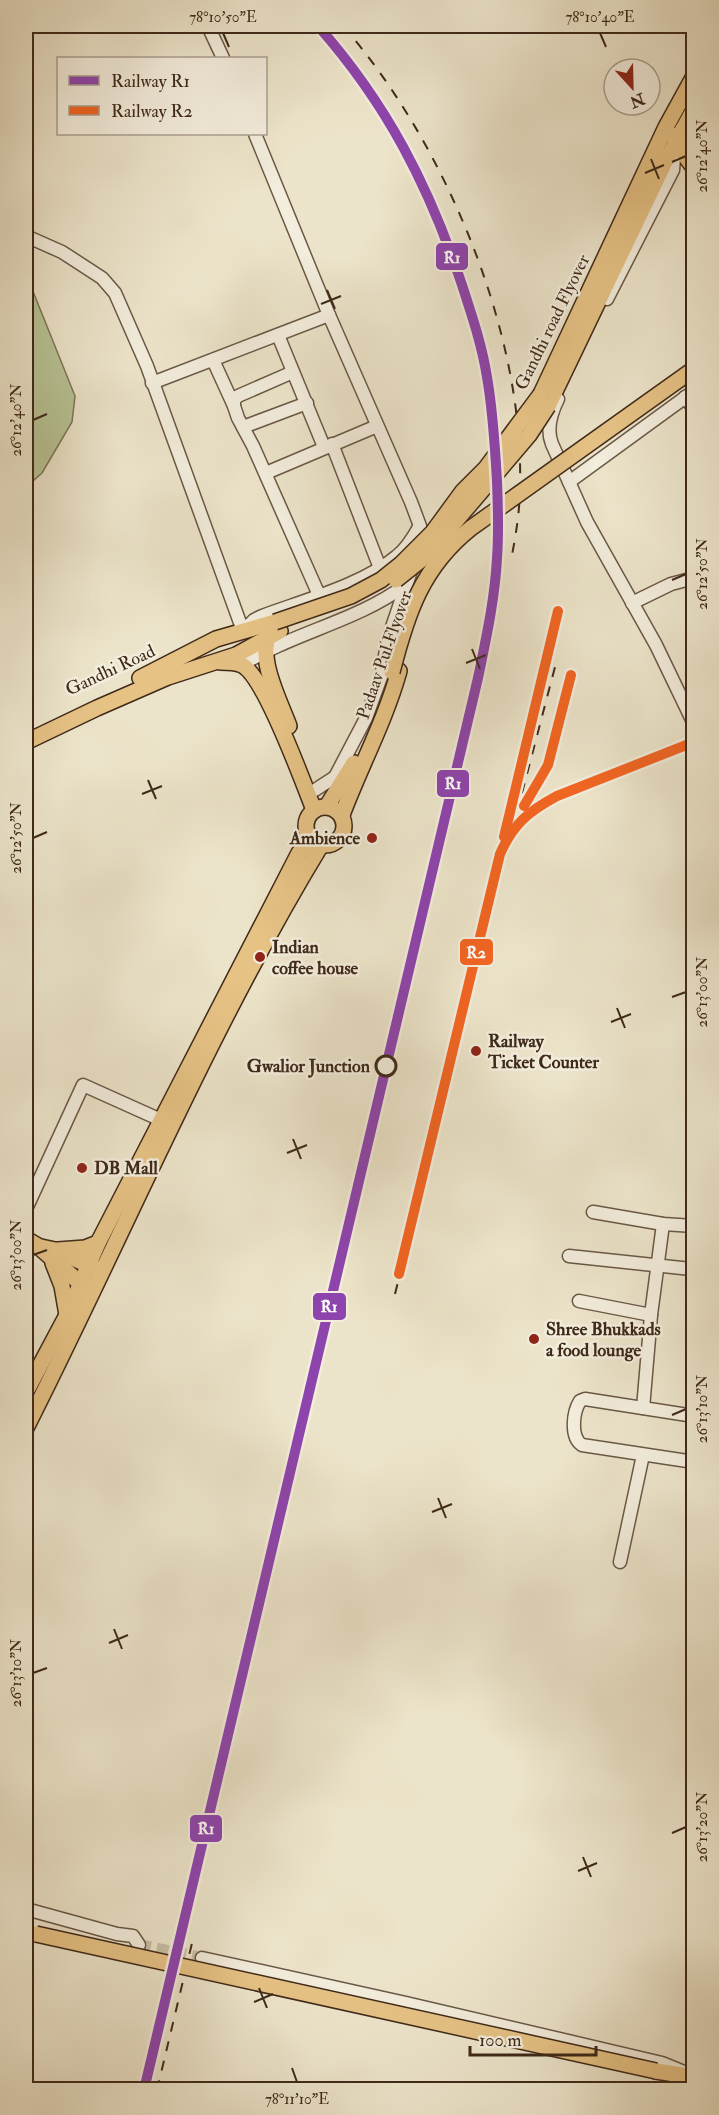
<svg xmlns="http://www.w3.org/2000/svg" width="719" height="2115" viewBox="0 0 719 2115" font-family="'IM FELL Double Pica',serif">
<style>
.green{fill:#b8c496;stroke:#7b7658;stroke-width:1.5}
.lines{fill:none;stroke-linecap:round;stroke-linejoin:round}
.minor-tunnel{stroke:#c9bfa7;stroke-width:12;stroke-dasharray:12 6;stroke-linecap:butt}
.minor-casing{stroke:#6a5845;stroke-width:15}
.major-casing{stroke:#3e2919;stroke-width:18}
.minor{stroke:#f3eddd;stroke-width:12}
.major{stroke:#e6c285;stroke-width:15}
.rail{stroke:#3e2919;stroke-width:2;stroke-dasharray:10 10;stroke-linecap:butt}
.major-bridge-casing{stroke:#3e2919;stroke-width:18;stroke-linecap:butt}
.major-bridge{stroke:#e6c285;stroke-width:15}
.rail-1-casing{stroke:#f3eddd;stroke-width:15}
.rail-2-casing{stroke:#f3eddd;stroke-width:15}
.rail-1{stroke:#8e44ad;stroke-width:10}
.rail-2{stroke:#f26522;stroke-width:10}
.ticks{fill:none;stroke:#3e2919;stroke-width:2}
.poi-dot{fill:#8f2418;stroke:#f3eddd;stroke-width:2}
.stop-dot{fill:#f3eddd;stroke:#3e2919;stroke-width:3}
.labels{text-anchor:middle;stroke-width:5;stroke-linejoin:round;paint-order:stroke}
.street-label{font-size:18px;fill:#3e2919;stroke:#f3eddd}
.poi-label{font-size:18px;font-weight:bold;fill:#3e2919;stroke:#f3eddd;text-anchor:start}
.stop-label{font-size:18px;font-weight:bold;fill:#3e2919;stroke:#f3eddd;text-anchor:end}
.line-badge{stroke:#f3eddd;stroke-width:2}
.badge-label{font-size:16px;text-anchor:middle;font-weight:bold;fill:#fff}
.neatline{fill:none;stroke:#3e2919;stroke-width:2}
.ticks-label{font-size:15px;text-anchor:middle;fill:#3e2919}
</style>
<rect width="100%" height="100%" fill="#ece4ca"/>
<filter id="stains"><feTurbulence type="fractalNoise" baseFrequency=".00333" numOctaves="4"/><feColorMatrix values="0 0 0 0 .2 0 0 0 0 .09 0 0 0 0 .02 0 0 0 .5 -.17"/></filter>
<radialGradient id="worn" r=".72"><stop offset=".6" stop-color="#630" stop-opacity="0"/><stop offset="1" stop-color="#630" stop-opacity=".3"/></radialGradient>
<polygon class="green" points="26,281 30,284 75,396 72,422 42,473 26,487"/>
<g class="lines">
<polyline class="minor-tunnel" points="139,1945 202,1958"/>
<g class="minor-casing">
<g id="minor">
<polyline points="208,26 223,58"/>
<polyline points="255,134 329,315 411,502 420,526 419,549"/>
<path d="M26 236 62 252 102 278 115 293 147 366 243 631 254 620 262 616C302 601 365 584 397 556 407 548 413 538 419 527"/>
<polyline points="607,299 673,170 675,147"/>
<polyline points="278,335 324,447"/>
<polyline points="213,360 234,406"/>
<polyline points="293,372 238,396 234,400 234,406 238,418 253,446 319,595"/>
<polyline points="152,383 329,315"/>
<polyline points="685,397 694,409"/>
<path d="M558 399C551 413 546 429 552 444L587 522 656 645 694 724"/>
<polyline points="243,427 307,403"/>
<polyline points="332,444 380,568"/>
<polyline points="266,473 377,426"/>
<polyline points="569,482 694,391"/>
<polyline points="632,603 671,584 694,578"/>
<path d="M242 665C292 633 357 621 404 586"/>
<polyline points="315,790 335,777"/>
<polyline points="337,791 335,777 366,718 381,677 388,639 412,568"/>
<polyline points="26,1209 83,1085 161,1120"/>
<polyline points="593,1212 663,1224 694,1226"/>
<polyline points="569,1256 691,1269"/>
<polyline points="579,1301 651,1315 643,1408"/>
<polyline points="651,1315 663,1224"/>
<path d="M694 1416 585 1399 580 1401C573 1412 570 1437 582 1445L694 1462"/>
<polyline points="620,1562 643,1455"/>
<polyline points="26,1909 117,1934 133,1936 139,1945"/>
<polyline points="202,1958 406,2003 662,2063 684,2072"/>
</g>
</g>
<g class="major-casing">
<g id="major">
<polyline points="683,129 694,145"/>
<polyline points="676,135 675,142 694,168"/>
<polyline points="541,394 666,127 694,76"/>
<polyline points="548,406 664,164 694,109"/>
<path d="M270 635C256 656 281 704 289 726"/>
<path d="M220 662C227 662 236 662 242 665 265 677 303 782 314 810"/>
<polyline points="140,678 216,639 275,622"/>
<polyline points="26,742 97,708 168,677 236,655 280,631"/>
<polyline points="327,806 354,763"/>
<circle cx="325" cy="826" r="19"/>
<path d="M342 815C360 767 385 721 399 671"/>
<polyline points="26,1239 38,1246 80,1283 87,1287"/>
<polyline points="41,1247 55,1250 97,1269"/>
<polyline points="58,1250 85,1248 98,1243"/>
<polyline points="53,1263 62,1286 67,1315"/>
<polyline points="26,1392 67,1315 98,1243 299,853 310,838"/>
<path d="M26 1428C124 1234 208 1031 321 845"/>
<polyline points="656,2071 694,2077"/>
</g>
</g>
<use href="#minor" class="minor"/>
<use href="#major" class="major"/>
<g class="rail">
<path d="M343 26C443 140 524 330 520 484 520 510 516 535 511 560"/>
<polyline points="522,793 555,667"/>
<polyline points="524,806 548,765 571,675"/>
<polyline points="504,837 558,611"/>
<path d="M399 1274 500 854C513 824 529 811 557 796L694 742"/>
<polyline points="395,1294 402,1266"/>
<polyline points="157,2090 193,1939"/>
</g>
<g class="major-bridge-casing">
<g id="major-bridge">
<polyline points="396,580 426,556 529,435 548,406"/>
<polyline points="275,622 351,596 381,580 401,564 433,532 463,491 486,468 541,394"/>
<path d="M392 672C407 613 422 567 471 528L694 369"/>
<polyline points="36,1934 656,2071"/>
</g>
</g>
<use href="#major-bridge" class="major-bridge"/>
<g class="rail-1-casing">
<path id="rail-1" d="M144 2090 478 678C486 639 495 598 497 558 499 532 498 506 497 481 495 446 493 411 487 377 482 345 472 316 462 285 429 186 387 104 318 26"/>
</g>
<g class="rail-2-casing">
<g id="rail-2">
<polyline points="524,806 548,765 571,675"/>
<polyline points="504,837 558,611"/>
<path d="M399 1274 500 854C513 824 529 811 557 796L694 742"/>
</g>
</g>
<use href="#rail-1" class="rail-1"/>
<use href="#rail-2" class="rail-2"/>
</g>
<path class="ticks" d="M223 33 229 47M600 33 606 47M651 159 659 179M672 162 686 156M645 173 664 165M327 290 335 309M321 304 341 296M33 420 47 414M672 580 686 574M472 649 480 669M466 663 486 655M148 780 156 799M142 794 162 786M33 838 47 832M672 997 686 992M617 1008 625 1028M611 1022 631 1014M293 1139 301 1159M287 1153 307 1145M33 1255 47 1250M672 1415 686 1409M438 1498 446 1518M432 1512 452 1504M114 1629 122 1649M109 1643 128 1635M33 1673 47 1668M672 1833 686 1827M583 1857 591 1877M578 1871 597 1863M259 1988 267 2008M254 2002 273 1994M292 2068 297 2082"/>
<g class="poi-dot">
<circle cx="372" cy="838" r="6"/>
<circle cx="260" cy="957" r="6"/>
<circle cx="476" cy="1051" r="6"/>
<circle cx="82" cy="1168" r="6"/>
<circle cx="534" cy="1339" r="6"/>
</g>
<circle class="stop-dot" cx="386" cy="1066" r="10"/>
<g class="labels">
<g class="street-label">
<text transform="translate(552 322) rotate(-64)" y="6">Gandhi road Flyover</text>
<text transform="translate(384 655) rotate(-71)" y="6">Padaav Pul Flyover</text>
<text transform="translate(110 670) rotate(-25)" y="6">Gandhi Road</text>
</g>
<g class="poi-label">
<text x="360" y="844" text-anchor="end">Ambience</text>
<text x="272" y="953">Indian<tspan x="272" dy="21">coffee house</tspan></text>
<text x="488" y="1047">Railway<tspan x="488" dy="21">Ticket Counter</tspan></text>
<text x="94" y="1174">DB Mall</text>
<text x="546" y="1335">Shree Bhukkads<tspan x="546" dy="21">a food lounge</tspan></text>
</g>
<g class="stop-label">
<text x="370" y="1072">Gwalior Junction</text>
</g>
</g>
<g class="line-badge">
<rect x="435" y="242" width="34" height="29" rx="6" fill="#8e44ad"/>
<rect x="436" y="769" width="34" height="29" rx="6" fill="#8e44ad"/>
<rect x="459" y="938" width="35" height="28" rx="6" fill="#f26522"/>
<rect x="312" y="1292" width="35" height="29" rx="6" fill="#8e44ad"/>
<rect x="189" y="1814" width="34" height="29" rx="6" fill="#8e44ad"/>
</g>
<g class="badge-label">
<text x="452" y="263">R1</text>
<text x="453" y="789">R1</text>
<text x="476" y="958">R2</text>
<text x="329" y="1312">R1</text>
<text x="206" y="1834">R1</text>
</g>
<rect width="719" height="2115" fill="none" stroke="#ece4ca" stroke-width="66"/>
<rect x="57" y="57" width="210" height="78" fill="#f3eddd" stroke="#ab9f8f" stroke-width="1.5"/>
<rect x="69" y="76" width="30" height="9" fill="#8e44ad" stroke="#ab9f8f" stroke-width="1.5"/>
<text x="111" y="87" font-size="18" fill="#3e2919">Railway R1</text>
<rect x="69" y="106" width="30" height="9" fill="#f26522" stroke="#ab9f8f" stroke-width="1.5"/>
<text x="111" y="117" font-size="18" fill="#3e2919">Railway R2</text>
<g transform="translate(632 87) rotate(158)"><circle r="28" fill="#f3eddd" stroke="#ab9f8f" stroke-width="1.5"/>
<path d="M0-4.5L10 22L0 15L-10 22Z" fill="#8f2418"/>
<text y="-9" font-size="16" font-weight="bold" text-anchor="middle" fill="#3e2919">N</text>
</g>
<path d="M470 2046v9h126v-9" fill="none" stroke="#3e2919" stroke-width="3"/>
<text x="479" y="2046" font-size="18" fill="#3e2919" stroke="#f3eddd" stroke-width="4.5" paint-order="stroke">100 m</text>
<rect x="33" y="33" width="653" height="2049" class="neatline"/>
<g class="ticks-label">
<text x="223" y="22">78°10'50"E</text>
<text x="600" y="22">78°10'40"E</text>
<text transform="translate(702 156) rotate(-90)" y="5">26°12'40"N</text>
<text transform="translate(16 420) rotate(-90)" y="5">26°12'40"N</text>
<text transform="translate(702 574) rotate(-90)" y="5">26°12'50"N</text>
<text transform="translate(16 838) rotate(-90)" y="5">26°12'50"N</text>
<text transform="translate(702 992) rotate(-90)" y="5">26°13'00"N</text>
<text transform="translate(16 1255) rotate(-90)" y="5">26°13'00"N</text>
<text transform="translate(702 1409) rotate(-90)" y="5">26°13'10"N</text>
<text transform="translate(16 1673) rotate(-90)" y="5">26°13'10"N</text>
<text transform="translate(702 1827) rotate(-90)" y="5">26°13'20"N</text>
<text x="297" y="2104">78°11'10"E</text>
</g>
<rect width="100%" height="100%" filter="url(#stains)"/>
<rect width="100%" height="100%" fill="url(#worn)"/>
</svg>
